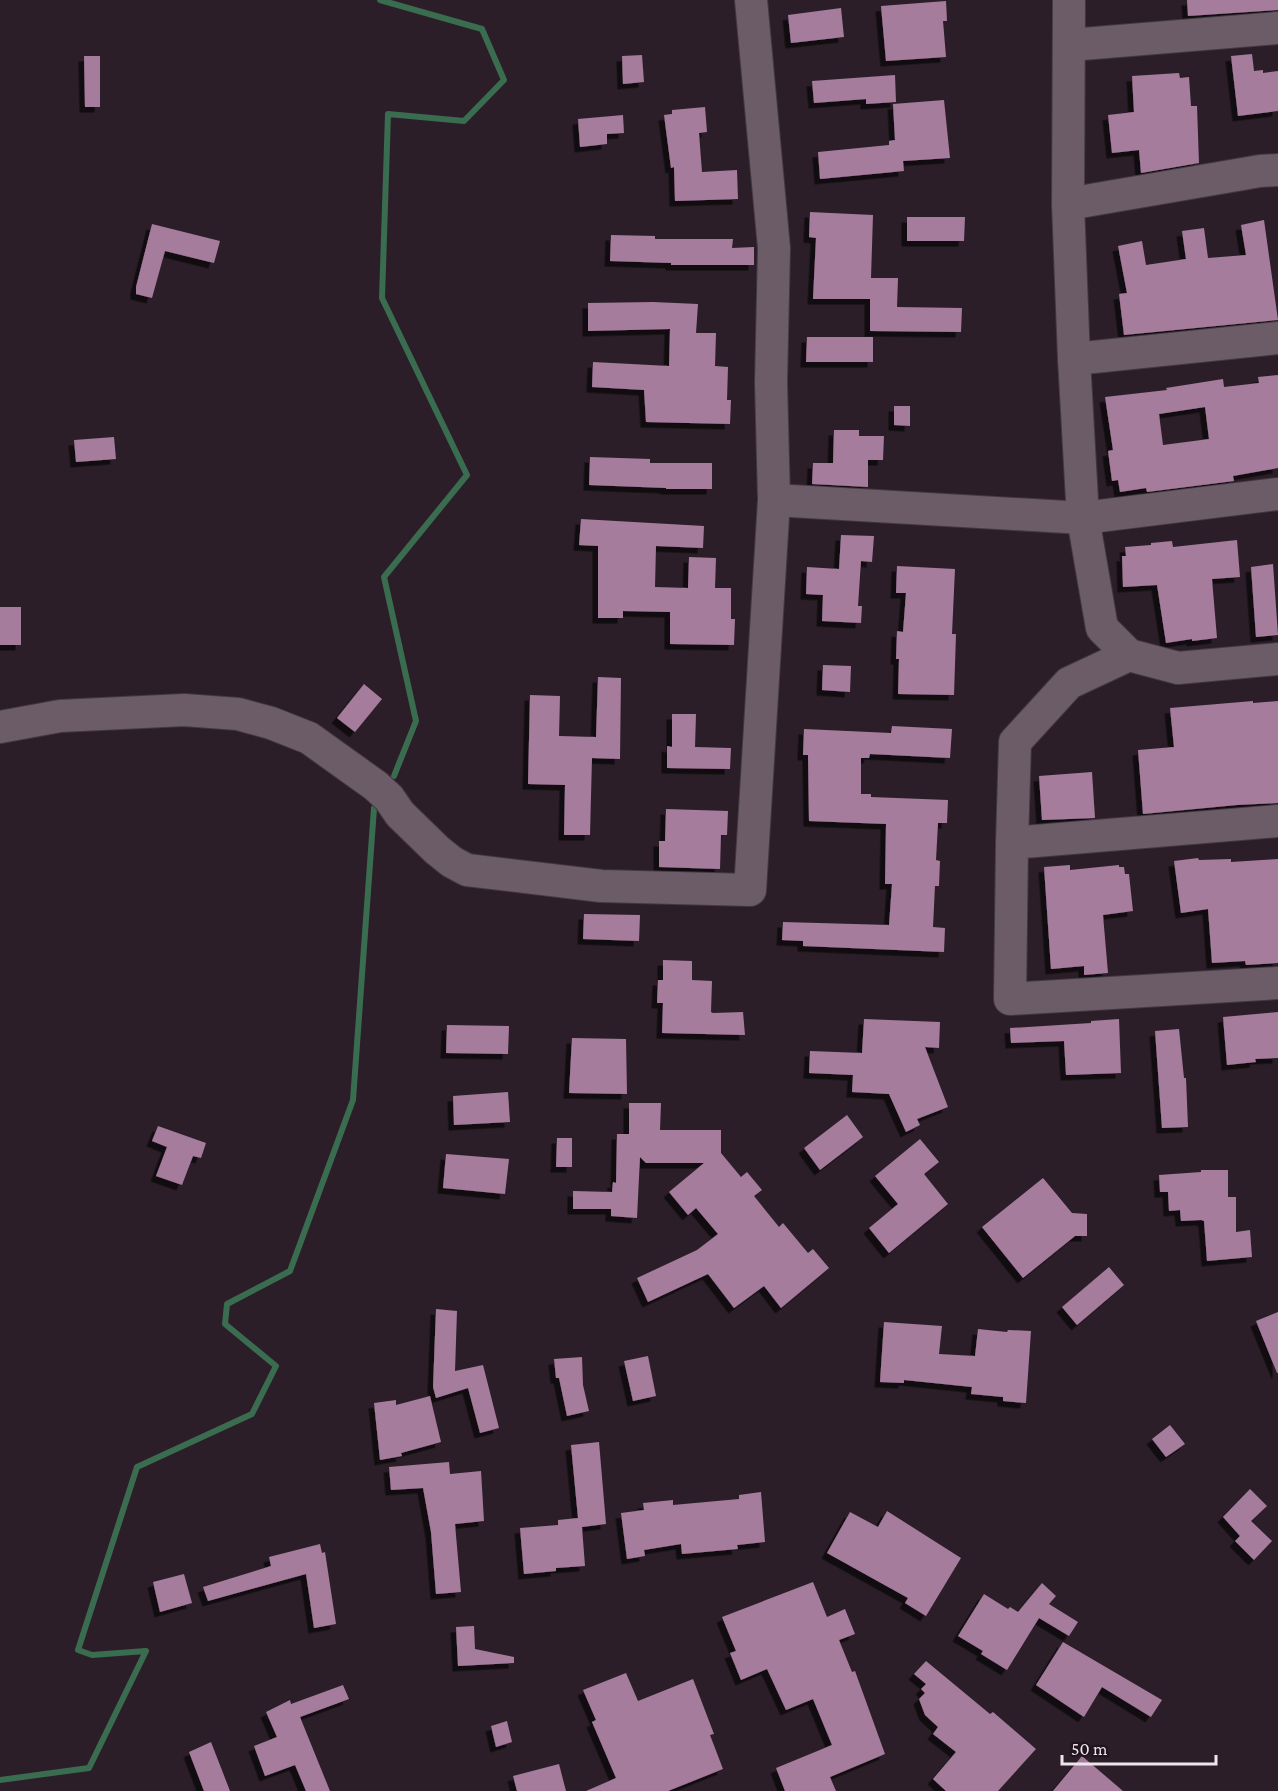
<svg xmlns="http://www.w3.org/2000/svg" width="1278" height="1791" viewBox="0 0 1278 1791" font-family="'Crimson Pro',serif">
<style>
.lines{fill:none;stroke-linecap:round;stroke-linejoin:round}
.stream{stroke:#3a6c50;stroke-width:6}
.building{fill:#a67b9d;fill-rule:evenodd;filter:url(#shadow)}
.minor-casing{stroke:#433940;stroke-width:34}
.minor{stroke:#6c5c68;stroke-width:32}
</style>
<defs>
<filter id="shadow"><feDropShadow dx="-5.5" dy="5.5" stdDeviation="0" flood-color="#0009"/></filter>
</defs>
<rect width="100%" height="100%" fill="#2b1e28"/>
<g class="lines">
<g class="stream">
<polyline points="380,0 482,29 504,80 464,121 388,114 382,298 467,475 384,577 416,721 394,776"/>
<polyline points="0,1780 89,1768 146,1651 92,1655 78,1650 137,1467 252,1414 276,1366 225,1324 227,1304 290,1271 353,1100 374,808"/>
</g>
</g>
<g class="building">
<polygon points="1187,0 1278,0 1278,10 1188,16"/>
<polygon points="946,1 947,21 943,21 946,57 886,61 881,6"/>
<polygon points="841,8 844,37 791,43 788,15"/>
<polygon points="1252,54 1254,71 1263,70 1263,73 1278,71 1278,111 1238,116 1231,56"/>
<polygon points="642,55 644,82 623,84 622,56"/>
<polygon points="84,56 100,56 100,107 85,107"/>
<polygon points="1179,73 1180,78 1189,77 1191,106 1197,106 1199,163 1141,173 1139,150 1112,153 1108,115 1134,112 1132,76"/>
<polygon points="895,75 896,102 866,104 866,99 814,103 812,81"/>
<polygon points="944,100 950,158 903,161 904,171 820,179 818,152 889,145 889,141 895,140 893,104"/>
<polygon points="705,107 707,132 699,133 702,172 737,170 738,199 675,201 674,167 671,168 664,115 672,114 672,110"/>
<polygon points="623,115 624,133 607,134 607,144 580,147 578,119"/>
<polygon points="810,212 873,215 871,278 898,278 897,307 962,308 961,332 870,331 870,299 813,299 816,238 809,237"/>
<polygon points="907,217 965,217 964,241 907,241"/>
<polygon points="1264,220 1278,320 1124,335 1119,294 1127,293 1118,246 1142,241 1146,265 1186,259 1182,231 1204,228 1208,258 1246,255 1241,225"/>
<polygon points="152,224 220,241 214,263 165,251 152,298 136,294 136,287"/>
<polygon points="611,235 655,236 655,239 733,239 732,248 754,247 754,265 671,265 671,263 610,261"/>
<polygon points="653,302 698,304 696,333 716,333 715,366 728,367 727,400 731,400 730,424 646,422 644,390 592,387 593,362 669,366 670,329 588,331 588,303"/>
<polygon points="807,337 873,337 873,362 806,362"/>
<path d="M1278 375V468L1233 476 1234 481 1147 492 1146 488 1120 492 1118 480 1112 481 1108 451 1113 450 1105 397 1167 390 1166 388 1223 379 1224 387 1259 383 1258 377ZM1205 407 1209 439 1163 445 1159 414Z"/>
<polygon points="894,406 910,406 910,426 894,425"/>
<polygon points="834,430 859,430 859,436 884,436 883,460 868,460 868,487 812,484 813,463 833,463"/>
<polygon points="114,437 116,459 76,462 74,440"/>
<polygon points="590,457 650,459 650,463 712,463 712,489 666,489 666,488 589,485"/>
<polygon points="581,519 704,526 703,548 656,546 655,587 688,588 689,557 716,558 715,588 731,588 731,619 735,619 734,645 670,644 670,612 623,611 623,618 598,618 598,546 579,545"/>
<polygon points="841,535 874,536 872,562 861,561 858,606 862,606 861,623 822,621 823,595 806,594 807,567 839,569"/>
<polygon points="1237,540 1240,577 1212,579 1217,638 1192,641 1192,639 1166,643 1157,585 1123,587 1122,556 1126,556 1125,547 1151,545 1151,543 1172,541 1173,547"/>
<polygon points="1273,564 1278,635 1256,637 1251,567"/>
<polygon points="897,566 955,569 952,634 956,634 954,695 898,694 899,659 896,659 897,631 903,632 906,593 896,593"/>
<rect x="0" y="607" width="21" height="38"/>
<polygon points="823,665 851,666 850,692 822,690"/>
<polygon points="598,677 621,678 620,759 592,758 590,835 564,835 565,785 528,784 530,695 560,696 559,736 596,737"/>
<polygon points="364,684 382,699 355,732 337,718"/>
<polygon points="1253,701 1253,703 1278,701 1278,803 1237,805 1143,814 1138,750 1174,747 1170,708"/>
<polygon points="672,714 696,714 695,747 731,748 730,769 667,768 667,746 672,747"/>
<polygon points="892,726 952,729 950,758 870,754 869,758 861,758 861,794 871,794 871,797 948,800 947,823 938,823 936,860 940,861 939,886 935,886 933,927 945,928 944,952 803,946 803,941 782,940 783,922 889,925 892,884 885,884 886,824 809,821 808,755 803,755 804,729 891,733"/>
<polygon points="1092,772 1095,818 1042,820 1039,776"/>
<polygon points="666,809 728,811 727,835 721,835 720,869 659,867 659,841 665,841"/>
<polygon points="1198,858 1199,860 1231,859 1231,862 1278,859 1278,963 1246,965 1245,961 1212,963 1208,909 1181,913 1174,861"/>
<polygon points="1070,865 1070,870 1119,865 1119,867 1124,867 1125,874 1129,874 1133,911 1103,915 1108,973 1084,975 1084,966 1051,969 1044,867"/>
<polygon points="584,914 640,915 639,941 583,939"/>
<polygon points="663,960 692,961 692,980 712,981 711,1012 713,1013 743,1012 745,1035 662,1033 663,1003 657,1003 658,980 663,980"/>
<polygon points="1278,1012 1278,1058 1255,1059 1256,1062 1227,1065 1223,1017"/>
<polygon points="864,1019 940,1022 939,1048 925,1047 948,1107 917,1119 920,1125 906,1132 889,1094 852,1092 853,1075 809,1073 810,1051 862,1053"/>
<polygon points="1119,1019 1121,1073 1066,1075 1064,1041 1011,1043 1010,1028 1091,1023 1091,1021"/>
<polygon points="447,1025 509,1026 508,1054 446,1053"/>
<polygon points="1179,1029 1184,1078 1186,1078 1188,1127 1162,1128 1155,1031"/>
<polygon points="572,1038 626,1039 627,1094 569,1093"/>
<polygon points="508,1092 510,1122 454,1125 453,1096"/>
<polygon points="629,1103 661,1103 660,1130 721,1130 721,1153 741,1177 747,1172 762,1190 754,1196 779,1227 783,1223 808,1253 813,1249 829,1268 781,1308 764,1286 734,1308 708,1274 648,1302 637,1278 697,1250 718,1234 696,1208 688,1215 669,1192 704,1163 646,1163 640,1157 637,1218 611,1216 611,1209 573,1209 573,1191 612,1192 613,1182 616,1183 617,1134 629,1134"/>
<polygon points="847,1115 863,1137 820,1170 804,1148"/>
<polygon points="158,1126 206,1143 201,1158 193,1156 182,1185 156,1176 167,1147 152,1141"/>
<polygon points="557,1138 572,1138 572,1167 556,1167"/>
<polygon points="920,1139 939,1162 924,1174 948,1204 889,1253 869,1228 898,1204 875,1176"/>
<polygon points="446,1154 509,1159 505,1194 443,1188"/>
<polygon points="1201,1170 1228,1170 1228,1197 1236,1197 1236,1232 1250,1230 1252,1257 1207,1261 1204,1221 1201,1220 1181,1221 1180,1210 1169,1211 1168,1192 1160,1192 1159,1175 1201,1172"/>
<polygon points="1043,1178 1072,1213 1087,1214 1087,1236 1075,1236 1023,1278 982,1227"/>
<polygon points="1109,1267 1124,1285 1077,1325 1062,1307"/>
<polygon points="436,1309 457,1311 455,1371 483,1365 499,1428 480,1433 468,1388 436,1398 433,1387"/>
<polygon points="1278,1312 1278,1373 1277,1373 1256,1321"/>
<polygon points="884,1322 942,1326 939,1354 975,1356 978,1329 1007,1332 1008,1330 1031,1331 1026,1403 1003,1401 1003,1397 971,1394 972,1387 904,1380 904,1383 880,1382"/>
<polygon points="648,1356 656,1396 633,1401 624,1361"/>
<polygon points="582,1357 583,1385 589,1411 567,1416 559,1378 556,1378 554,1359"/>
<polygon points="430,1396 441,1442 401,1453 402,1456 380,1460 374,1403 396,1400 396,1405"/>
<polygon points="1170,1425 1185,1444 1166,1457 1152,1439"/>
<polygon points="599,1442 606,1524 582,1527 585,1566 556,1568 556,1571 524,1574 520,1528 558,1525 558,1520 578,1518 571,1445"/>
<polygon points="449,1462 450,1474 481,1471 484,1521 455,1524 461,1592 436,1594 431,1532 423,1488 391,1490 389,1467"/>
<polygon points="1250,1489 1267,1506 1251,1521 1272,1541 1254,1560 1235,1541 1240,1536 1223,1517"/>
<polygon points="761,1492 765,1542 737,1545 738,1549 682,1554 681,1544 644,1550 645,1556 627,1559 621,1513 644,1510 643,1503 673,1500 673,1505 739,1499 739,1495"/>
<polygon points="887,1511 961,1558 926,1616 905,1603 908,1598 827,1553 850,1512 878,1527"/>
<polygon points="320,1544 322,1553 325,1552 336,1624 314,1628 306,1574 208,1601 203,1587 271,1566 269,1557"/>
<polygon points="184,1574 192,1603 160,1612 153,1582"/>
<polygon points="813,1582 827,1617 845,1609 855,1634 839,1640 852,1672 855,1671 885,1754 830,1777 836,1791 785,1791 776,1768 832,1745 813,1699 786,1710 767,1669 741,1680 730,1653 736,1651 722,1617"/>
<polygon points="1042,1583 1056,1596 1049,1604 1078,1622 1069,1636 1039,1618 1007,1670 981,1654 983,1651 958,1636 984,1594 1008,1609 1010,1607 1018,1612"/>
<polygon points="474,1626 475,1649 514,1657 514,1663 458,1666 456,1627"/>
<polygon points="1063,1642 1162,1700 1151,1717 1102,1687 1084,1717 1036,1685"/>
<polygon points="926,1661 990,1714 993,1712 1036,1749 998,1791 946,1791 933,1779 956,1752 933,1734 938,1727 925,1715 919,1699 925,1693 921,1689 926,1684 914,1674"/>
<polygon points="626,1673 638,1701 693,1679 714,1734 710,1735 723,1769 668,1791 586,1791 616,1778 592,1722 596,1720 583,1690"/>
<polygon points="343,1685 349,1699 300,1717 330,1791 306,1791 295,1765 265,1776 254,1746 277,1737 266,1712 290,1700 291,1704"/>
<polygon points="507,1721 512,1742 496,1747 491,1726"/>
<polygon points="211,1742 230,1791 204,1791 189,1752"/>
<polygon points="1082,1756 1123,1791 1053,1791"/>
<polygon points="559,1764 566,1791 517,1791 513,1776"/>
</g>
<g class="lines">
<g class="minor-casing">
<g id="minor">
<polyline points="751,0 774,248 771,382 774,500"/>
<polyline points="1069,0 1068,204 1074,359 1083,518 1102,628 1129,655 1178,668 1278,659"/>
<polyline points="1070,45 1278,28"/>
<polyline points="1068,204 1260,171 1278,170"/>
<polyline points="1074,359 1278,338"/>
<polyline points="0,727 60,716 184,710 238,714 271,723 309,738 376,786 389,798 400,814 437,850 452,862 467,870 601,886 750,890 774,500 1083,518 1278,494"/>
<polyline points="1278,821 1012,843 1010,999 1278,983"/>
<polyline points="1012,843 1015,742 1069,683 1129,655"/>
</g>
</g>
<use href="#minor" class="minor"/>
</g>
<path d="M1062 1755v9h154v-9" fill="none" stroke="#eee5ec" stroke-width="3"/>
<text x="1071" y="1755" font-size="18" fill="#eee5ec" stroke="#21141e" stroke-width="4.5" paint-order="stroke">50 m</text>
</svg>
